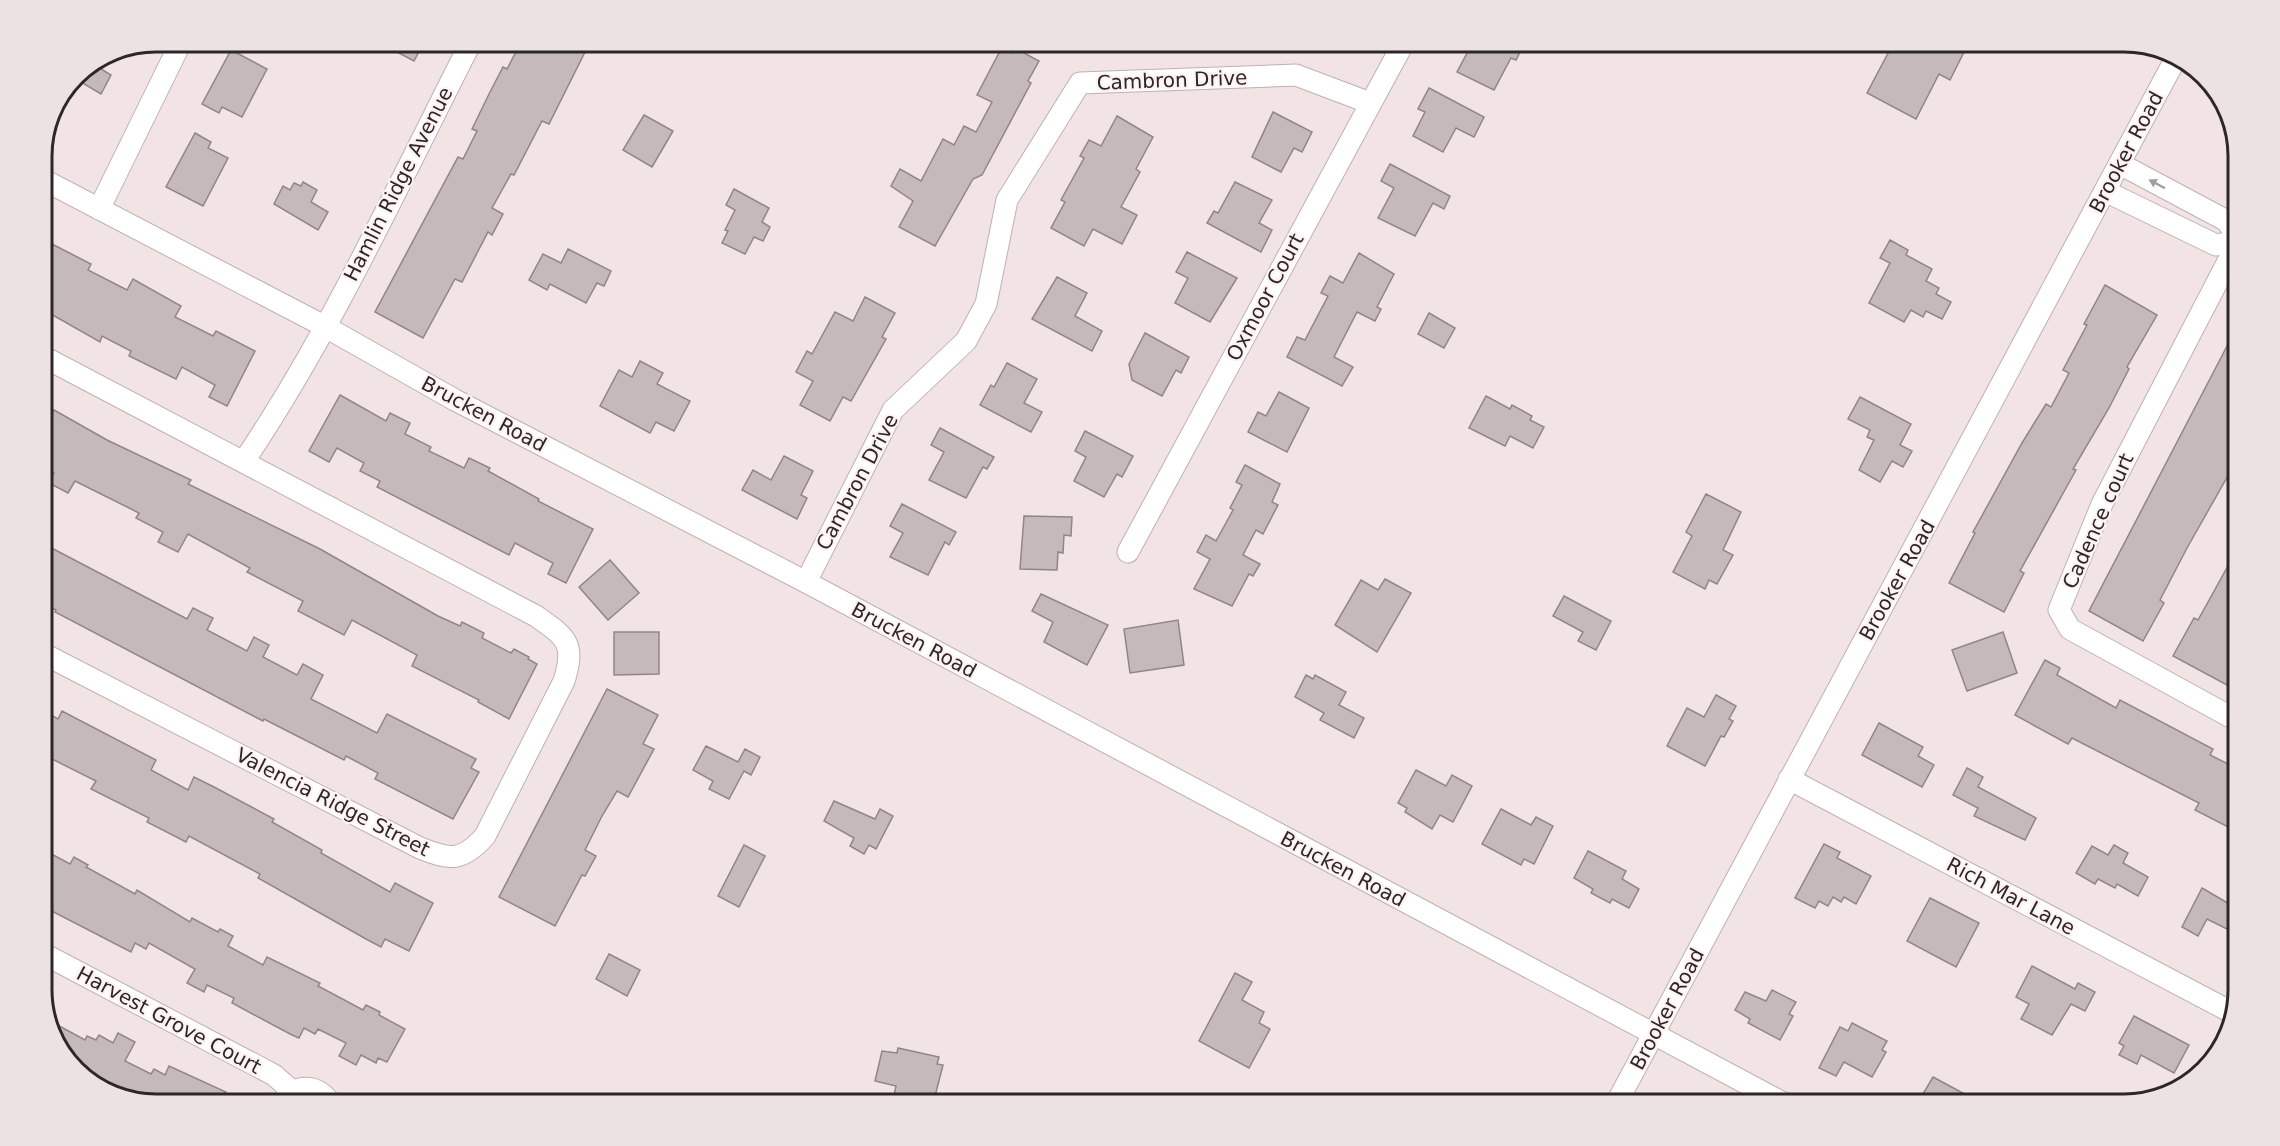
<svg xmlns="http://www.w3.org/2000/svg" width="2280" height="1146" viewBox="0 0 2280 1146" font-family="'DejaVu Sans',sans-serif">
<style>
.building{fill:#c6b9b9;stroke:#928585;stroke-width:1.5}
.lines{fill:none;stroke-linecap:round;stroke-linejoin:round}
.minor-casing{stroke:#bfb1b2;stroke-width:23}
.minor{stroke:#fff;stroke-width:21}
.oneway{fill:#a09e9e}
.labels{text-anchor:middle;stroke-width:4.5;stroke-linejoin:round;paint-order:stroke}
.street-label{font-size:20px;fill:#2d2727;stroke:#fef2f2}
.rim{fill:none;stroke:#2d2727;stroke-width:3}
</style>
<rect width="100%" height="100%" fill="#f2e4e4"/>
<g class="building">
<polygon points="378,42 424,42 414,61"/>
<polygon points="521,42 590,42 549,124 542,121 514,175 511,174 492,208 503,214 492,235 488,232 462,282 455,279 423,338 375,312 458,157 463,159 477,131 472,129 489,94 503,67 507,69"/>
<polygon points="1473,42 1511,42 1522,48 1516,60 1511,58 1494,90 1457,72"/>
<polygon points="1894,42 1950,42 1965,50 1950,80 1939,74 1916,119 1867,93"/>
<polygon points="1002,47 1012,53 1015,48 1039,61 1028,81 1031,83 982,175 973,179 935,246 899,227 913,201 891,186 900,169 921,181 943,139 954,145 964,126 976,132 992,102 977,95"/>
<polygon points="231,50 267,69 242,117 222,107 219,113 202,104"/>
<polygon points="93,64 111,75 101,94 74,78"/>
<polygon points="1429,88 1484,117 1474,137 1456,128 1443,152 1413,136 1425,112 1418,109"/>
<polygon points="1273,112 1312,132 1302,152 1294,148 1281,172 1252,157"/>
<polygon points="644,115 673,131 652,167 623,150"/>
<polygon points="1117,116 1153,137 1136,169 1140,172 1121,207 1137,215 1122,244 1093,229 1084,246 1051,228 1065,202 1061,200 1084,158 1080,156 1089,140 1101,146"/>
<polygon points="195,133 211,142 208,148 228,158 203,206 166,187"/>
<polygon points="1390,164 1450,196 1444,209 1433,203 1415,236 1378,218 1394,188 1381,181"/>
<polygon points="303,182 317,190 311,202 328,212 318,230 274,204 283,186 290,190 294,183 301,186"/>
<polygon points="1235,182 1272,200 1259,223 1272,230 1261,252 1207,223 1214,211 1218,213"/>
<polygon points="734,189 769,208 762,222 770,227 763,241 754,237 745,254 722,243 728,231 725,230 735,210 726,205"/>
<polygon points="1890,240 1908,250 1906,255 1932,269 1926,281 1939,288 1936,294 1951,302 1942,319 1926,311 1923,317 1911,310 1904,322 1869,303 1890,263 1880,258"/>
<polygon points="52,244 91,264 88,270 127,290 133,279 181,306 175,317 213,336 216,331 255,351 227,406 209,397 215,385 182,367 176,379 129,356 131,351 102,336 100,342 42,309 42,263"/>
<polygon points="568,249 611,271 604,286 597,283 586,303 550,284 547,290 529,280 543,254 561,263"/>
<polygon points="1187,252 1237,278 1210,322 1175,303 1188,278 1176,272"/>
<polygon points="1359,253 1394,274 1377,307 1381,309 1375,321 1357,312 1334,357 1353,367 1342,386 1287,357 1297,337 1305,340 1328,296 1321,293 1330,276 1343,283"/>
<polygon points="1057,277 1087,293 1075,316 1102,331 1092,351 1032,319"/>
<polygon points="2105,285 2157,315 2127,367 2129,369 2109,408 2073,469 2076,470 2020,571 2024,573 2004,612 1949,583 1975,533 1973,532 2022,443 2046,404 2051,407 2069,373 2063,370 2087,325 2084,324"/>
<polygon points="865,297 895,313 882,337 886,339 851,401 843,397 830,421 800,405 813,381 796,372 807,351 812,354 835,312 853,321"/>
<polygon points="1429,313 1455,328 1444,348 1418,334"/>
<polygon points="2238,325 2238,458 2187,548 2160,600 2164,603 2143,641 2089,611"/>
<polygon points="1145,333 1189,357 1181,373 1176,370 1162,396 1132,380 1129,364"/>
<polygon points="640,361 663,373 657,384 690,401 674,431 656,422 650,433 600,406 619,370 632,377"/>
<polygon points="1007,363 1037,379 1024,403 1042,412 1031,432 980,405 991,385 994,387"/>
<polygon points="1279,392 1309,408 1287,452 1248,432 1258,412 1266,416"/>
<polygon points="340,395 386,421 390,413 410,423 405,434 431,447 429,451 464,468 469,458 490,468 488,471 539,499 538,501 593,529 566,583 548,574 553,563 515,543 509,555 377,487 380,481 360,471 364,463 337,448 329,462 309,451"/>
<polygon points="1486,396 1510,409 1512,405 1532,416 1530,420 1544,427 1533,448 1510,436 1505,446 1469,428"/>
<polygon points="1860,397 1911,424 1900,445 1912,451 1903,467 1892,461 1880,482 1859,470 1874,440 1867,437 1870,430 1848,419"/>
<polygon points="54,410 107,440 191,480 188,484 320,549 438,616 460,626 462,622 484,633 482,638 511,653 514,649 529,657 528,659 537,664 509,719 478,702 479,700 412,666 417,655 352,620 344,635 298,611 303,601 247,572 250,568 188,534 178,552 158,542 163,532 136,518 139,513 75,481 68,493 49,483 54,473 42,466 42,431"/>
<polygon points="940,428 994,457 987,469 983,467 966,498 929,480 944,452 931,445"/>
<polygon points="1085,431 1133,456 1122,477 1117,474 1104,497 1074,481 1086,457 1075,451"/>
<polygon points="784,456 813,471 801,495 807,498 797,519 742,490 753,470 771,480"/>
<polygon points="1245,465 1280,484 1272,502 1278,505 1263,534 1256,530 1243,555 1260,564 1253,576 1249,574 1232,606 1194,589 1210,559 1197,552 1206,535 1216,541 1233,510 1230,508 1242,485 1236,482"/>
<polygon points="1706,494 1741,512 1723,550 1733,555 1717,584 1709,580 1705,589 1673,572 1692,536 1686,532"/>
<polygon points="902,504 956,532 949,545 945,542 928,575 890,557 903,533 890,526"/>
<polygon points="1024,516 1072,517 1071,536 1064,535 1063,553 1058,552 1057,570 1020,569"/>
<polygon points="42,543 187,619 193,608 213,618 207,630 247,651 254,637 269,645 263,657 297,675 303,664 323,675 311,699 377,733 387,714 476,759 471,768 479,772 453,819 375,779 378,773 346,756 344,760 264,719 263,721 55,612 56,610 42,602"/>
<polygon points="2238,548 2238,665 2227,685 2173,656 2194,618 2198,620"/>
<polygon points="610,560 639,593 608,620 579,587"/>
<polygon points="1385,579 1411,593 1377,652 1335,625 1361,580 1378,590"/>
<polygon points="1041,594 1108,625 1087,665 1044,642 1053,622 1032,611"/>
<polygon points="1564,596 1611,621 1596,650 1578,641 1583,632 1553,616"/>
<polygon points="1178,620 1184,665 1130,673 1124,629"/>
<polygon points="614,632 659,632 659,674 614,675"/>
<polygon points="2003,632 2017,673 1967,691 1952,650"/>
<polygon points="2045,660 2060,668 2057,675 2116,708 2120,700 2213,749 2210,755 2238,769 2238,832 2195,810 2199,803 2072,738 2068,744 2015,715"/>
<polygon points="1306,675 1313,679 1315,675 1346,692 1339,705 1364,718 1354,738 1320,720 1324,713 1295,697"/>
<polygon points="607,689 658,715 643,744 654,749 628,797 617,791 602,816 585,850 596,856 585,876 582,875 555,926 499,897"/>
<polygon points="1716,695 1736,706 1729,719 1733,721 1724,737 1721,736 1705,766 1667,746 1687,708 1704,717"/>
<polygon points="42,710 58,719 62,711 156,760 151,770 188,790 194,777 214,787 274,819 272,822 322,850 321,853 390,892 395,883 433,903 409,951 385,939 381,947 366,939 258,878 260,874 189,836 186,842 147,822 149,818 91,789 96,781 42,754"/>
<polygon points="1879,723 1923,747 1918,756 1934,765 1922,787 1862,755"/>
<polygon points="706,746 738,762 745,749 760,757 751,775 744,771 729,799 709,789 713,781 693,770"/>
<polygon points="1967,768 1983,777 1978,787 2036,818 2025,840 1974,816 1978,808 1953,795"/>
<polygon points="1416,770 1446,786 1452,775 1472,786 1453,822 1440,815 1432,829 1405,812 1407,808 1398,803"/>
<polygon points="834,801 875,819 880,809 893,816 876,849 869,845 864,854 850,846 854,838 824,821"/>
<polygon points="1501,809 1531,825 1536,817 1553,826 1534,864 1524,859 1521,865 1482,844"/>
<polygon points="1824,844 1840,852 1837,858 1871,876 1856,904 1844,897 1841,902 1833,897 1828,906 1819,901 1815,908 1795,898"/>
<polygon points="744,845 765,856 739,907 718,896"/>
<polygon points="2114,845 2128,853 2123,863 2148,877 2138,896 2117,884 2115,888 2098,879 2095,884 2076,873 2092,846 2108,855"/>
<polygon points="42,849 70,864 74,857 88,865 86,867 135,894 137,890 190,922 192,918 218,932 220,929 233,936 228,946 263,965 267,957 320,983 318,986 363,1010 366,1005 380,1012 379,1015 405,1029 387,1062 378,1058 376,1063 361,1055 356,1065 339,1056 346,1043 318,1029 315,1034 304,1028 299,1038 292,1035 232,1003 234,998 207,985 204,992 187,983 195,969 149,943 146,949 135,943 131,952 42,906"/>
<polygon points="1588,851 1626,871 1622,879 1639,889 1629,908 1612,899 1610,903 1591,893 1593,889 1574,878"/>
<polygon points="2202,888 2238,909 2238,930 2233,927 2231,931 2207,919 2198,936 2182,927"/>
<polygon points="1930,898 1979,923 1956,967 1907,941"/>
<polygon points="609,954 640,970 627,996 596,979"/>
<polygon points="2032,966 2075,989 2078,983 2095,992 2085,1011 2071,1004 2052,1035 2021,1019 2029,1004 2016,997"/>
<polygon points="1235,973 1252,982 1242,1000 1264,1012 1259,1023 1270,1029 1249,1068 1199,1041"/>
<polygon points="1772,990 1796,1002 1789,1014 1793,1016 1780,1040 1748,1023 1750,1019 1735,1010 1745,992 1766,1001"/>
<polygon points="2134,1016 2189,1045 2174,1073 2141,1055 2137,1064 2119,1055 2124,1046 2119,1043"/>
<polygon points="50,1021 85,1040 87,1036 96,1040 99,1035 113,1043 118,1033 135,1042 125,1061 151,1074 154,1069 165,1075 169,1066 226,1092 219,1104 157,1104 106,1092 62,1053"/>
<polygon points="1852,1023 1887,1041 1882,1050 1886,1052 1872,1077 1844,1062 1836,1076 1819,1068 1840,1027 1848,1031"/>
<polygon points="898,1048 939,1057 937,1064 943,1065 933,1104 894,1095 896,1086 875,1081 882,1051 897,1053"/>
<polygon points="1933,1077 1983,1104 1917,1104"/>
</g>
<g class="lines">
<g class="minor-casing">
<g id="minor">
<polyline points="2120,164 2227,221 2238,239"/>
<polyline points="42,179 324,326 455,400 806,582 1785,1104"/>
<polyline points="2105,191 2216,245 2238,241"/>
<polyline points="99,209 181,42"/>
<polyline points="2238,242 2102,504 2059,610 2070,629 2238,721"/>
<path d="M42 356 536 616C566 637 576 643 564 681L485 836C462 862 450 860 420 848L42 653"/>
<path d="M244 461C331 332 400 181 471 42"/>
<polyline points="1128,552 1404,42"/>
<polyline points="806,582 893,410 966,341 986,304 1007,200 1080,83 1296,75 1370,103"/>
<polyline points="1789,779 2233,1013"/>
<polyline points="42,953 274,1075 292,1091"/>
<path d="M281 1104C294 1083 318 1083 331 1104"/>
<polyline points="1616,1104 2177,56"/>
</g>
</g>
<use href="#minor" class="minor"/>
</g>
<defs><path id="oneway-solid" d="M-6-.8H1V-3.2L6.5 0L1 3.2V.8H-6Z" transform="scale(1.5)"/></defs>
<use class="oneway" href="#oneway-solid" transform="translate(2157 184) rotate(-152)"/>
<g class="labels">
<g class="street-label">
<text transform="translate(1172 80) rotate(-2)" y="7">Cambron Drive</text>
<text transform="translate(2126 152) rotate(-62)" y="7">Brooker Road</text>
<text transform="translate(398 184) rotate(-63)" y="7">Hamlin Ridge Avenue</text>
<text transform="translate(1265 297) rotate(-62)" y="7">Oxmoor Court</text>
<text transform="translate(484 414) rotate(28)" y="7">Brucken Road</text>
<text transform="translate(857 482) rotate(-62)" y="7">Cambron Drive</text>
<text transform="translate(2098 521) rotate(-66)" y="7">Cadence court</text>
<text transform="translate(1897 580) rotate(-61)" y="7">Brooker Road</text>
<text transform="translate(914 640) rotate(28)" y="7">Brucken Road</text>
<text transform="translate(333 802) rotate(27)" y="7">Valencia Ridge Street</text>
<text transform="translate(1343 869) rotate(28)" y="7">Brucken Road</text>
<text transform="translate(2011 896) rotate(28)" y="7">Rich Mar Lane</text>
<text transform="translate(1667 1009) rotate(-62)" y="7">Brooker Road</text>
<text transform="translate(169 1020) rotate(28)" y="7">Harvest Grove Court</text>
</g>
</g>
<path d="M0 0H2280V1146H0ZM156 52H2124A104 104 0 0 1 2228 156V990A104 104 0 0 1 2124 1094H156A104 104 0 0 1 52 990V156A104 104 0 0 1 156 52Z" fill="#ede2e2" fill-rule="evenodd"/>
<path class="rim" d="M156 52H2124A104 104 0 0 1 2228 156V990A104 104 0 0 1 2124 1094H156A104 104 0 0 1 52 990V156A104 104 0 0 1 156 52Z"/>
</svg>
